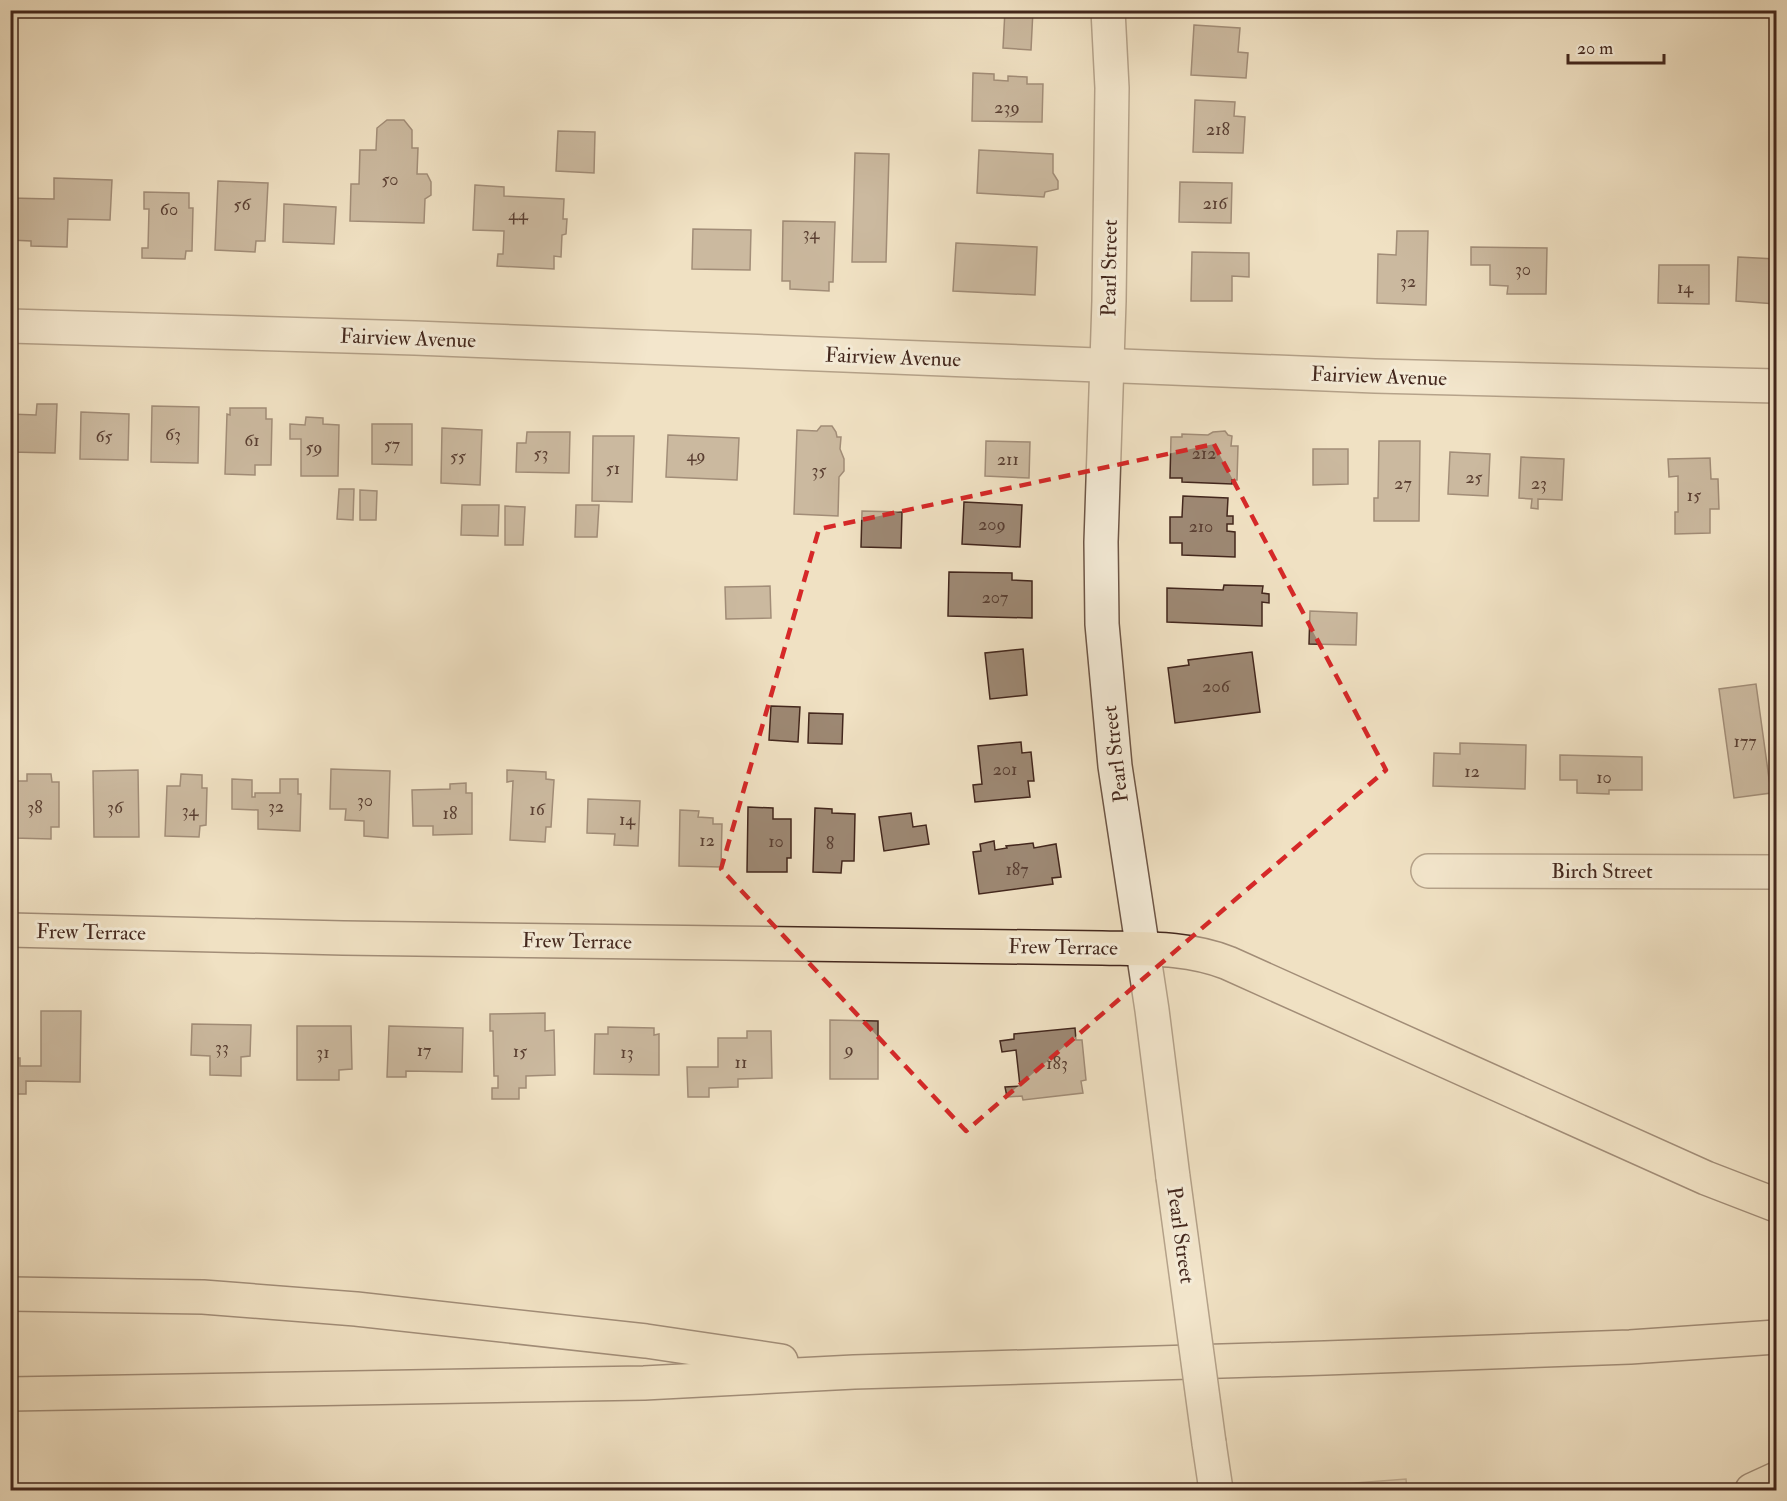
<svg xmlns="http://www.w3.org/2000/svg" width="1787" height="1501" viewBox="0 0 1787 1501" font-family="'IM FELL Double Pica',serif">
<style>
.green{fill:#d3c1a7;stroke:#8b7462;stroke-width:1.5}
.building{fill:#9d8873;stroke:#43271d;stroke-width:1.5}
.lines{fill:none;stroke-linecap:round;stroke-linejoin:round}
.minor-casing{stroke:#6e5646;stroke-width:36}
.major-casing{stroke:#43271d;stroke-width:36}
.minor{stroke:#f5ecd8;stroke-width:33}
.major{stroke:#f0e1c3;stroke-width:33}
.minor-bridge-casing{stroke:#6e5646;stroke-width:36;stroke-linecap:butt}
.minor-bridge{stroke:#f5ecd8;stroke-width:33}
.marked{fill:none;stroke:#d62828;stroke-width:4.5;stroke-dasharray:12 8;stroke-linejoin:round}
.labels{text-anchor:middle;stroke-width:6;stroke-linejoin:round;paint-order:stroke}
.number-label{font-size:18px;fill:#5a3f32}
.street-label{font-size:21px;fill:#43271d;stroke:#f5ecd8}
</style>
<rect width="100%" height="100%" fill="#f0e1c3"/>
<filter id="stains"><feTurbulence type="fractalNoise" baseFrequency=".00333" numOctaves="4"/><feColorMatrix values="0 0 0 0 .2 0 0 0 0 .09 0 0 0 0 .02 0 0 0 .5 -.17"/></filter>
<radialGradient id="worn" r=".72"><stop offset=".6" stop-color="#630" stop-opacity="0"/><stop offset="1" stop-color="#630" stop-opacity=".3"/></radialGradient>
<polygon class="green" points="1406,1479 1407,1490 1258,1490 1257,1485 1316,1486"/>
<g class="building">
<polygon points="1005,10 1033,10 1031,50 1003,48"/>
<polygon points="1194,25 1240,28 1238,52 1248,53 1246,78 1191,75"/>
<polygon points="973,73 994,74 994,80 1008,81 1008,76 1027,77 1027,84 1043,84 1042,122 972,121"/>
<polygon points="1195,100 1235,102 1234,116 1245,117 1243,153 1193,152"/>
<polygon points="387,120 404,120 412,130 412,148 418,148 417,174 427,174 431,182 431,195 425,199 424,223 350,221 351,184 359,184 360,150 376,150 377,128"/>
<polygon points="558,131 595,132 594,173 556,171"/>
<polygon points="979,150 1053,154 1053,173 1058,181 1058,189 1045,192 1044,197 977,193"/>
<polygon points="855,153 889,154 886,262 852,262"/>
<polygon points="54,178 112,180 110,220 68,219 67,247 31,246 31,241 10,240 10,198 54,199"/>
<polygon points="218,181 268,183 265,241 256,241 255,252 215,250"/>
<polygon points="1180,182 1232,183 1231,223 1179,222"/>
<polygon points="475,185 504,187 504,196 564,199 563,219 567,219 566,234 562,235 561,257 554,256 554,269 497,266 498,254 503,254 504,231 473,230"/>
<polygon points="144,192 189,193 189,208 193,208 192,251 186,251 185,259 142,258 142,248 148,248 149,209 144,209"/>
<polygon points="284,204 336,207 334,244 283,242"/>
<polygon points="783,221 835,222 833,282 829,282 829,291 790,289 790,281 782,281"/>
<polygon points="693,229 751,230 750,270 692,269"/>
<polygon points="1397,231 1428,231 1426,305 1377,303 1378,254 1396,255"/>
<polygon points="956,243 1037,247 1035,295 953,291"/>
<polygon points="1471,247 1547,248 1546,294 1507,294 1508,286 1490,285 1490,265 1471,265"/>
<polygon points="1192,252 1249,253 1249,277 1232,276 1232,301 1191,301"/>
<polygon points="1738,257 1776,259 1776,304 1736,301"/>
<polygon points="1659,265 1709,265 1709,304 1658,303"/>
<polygon points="37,404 57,404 55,453 10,452 10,414 36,415"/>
<polygon points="152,406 199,407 198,463 151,462"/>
<polygon points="230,408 266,408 266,419 272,419 271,465 255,465 255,475 225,474 227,414 230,415"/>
<polygon points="81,412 129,414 128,460 80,459"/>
<polygon points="306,417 323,418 323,424 339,425 338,476 301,476 301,439 290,439 290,424 305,425"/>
<polygon points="372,424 412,424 412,465 372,464"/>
<polygon points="821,426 832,426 836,432 837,437 841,437 840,449 844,459 844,471 839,477 838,516 794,514 797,430 817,431"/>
<polygon points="442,428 482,430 480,485 441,483"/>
<polygon points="1225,431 1228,435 1232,436 1231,446 1238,446 1237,480 1232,480 1232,484 1182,482 1182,478 1170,478 1171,437 1182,437 1182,434 1208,435 1213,432"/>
<polygon points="527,432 570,432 569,473 516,472 517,443 526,443"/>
<polygon points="668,435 739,438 737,480 666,477"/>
<polygon points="593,436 634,436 632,502 592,501"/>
<polygon points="986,441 1030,442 1029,478 985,476"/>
<polygon points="1379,441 1420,441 1419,521 1374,521 1374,498 1378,498"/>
<polygon points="1313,449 1348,449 1348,484 1313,485"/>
<polygon points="1450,452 1490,454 1488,496 1448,494"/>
<polygon points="1521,457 1564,459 1562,500 1538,499 1538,509 1531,508 1532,499 1519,498"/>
<polygon points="1710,458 1711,479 1718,479 1719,509 1710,509 1710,533 1675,534 1675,512 1678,512 1678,476 1669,477 1668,459"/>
<polygon points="339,489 354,489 353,520 337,519"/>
<polygon points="360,490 377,491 376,520 360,520"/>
<polygon points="1183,496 1228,498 1227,516 1233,516 1233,524 1227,524 1227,531 1235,532 1235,557 1182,555 1182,543 1170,543 1170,517 1182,517"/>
<polygon points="964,502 1022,505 1020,547 962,544"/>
<polygon points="462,505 499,505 498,536 461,535"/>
<polygon points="576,505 599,505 597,537 575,537"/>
<polygon points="505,506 525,507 523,545 505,545"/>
<polygon points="862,511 902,512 901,548 861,547"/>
<polygon points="949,572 1012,573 1012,580 1032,581 1032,618 948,616"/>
<polygon points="1224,585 1263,586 1262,593 1269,594 1269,603 1262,602 1262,626 1167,622 1167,588 1223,590"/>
<polygon points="770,586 771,618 726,619 725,587"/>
<polygon points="1310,611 1357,613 1356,645 1309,644"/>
<polygon points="1023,649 1027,695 990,699 985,653"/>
<polygon points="1252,652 1260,712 1175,723 1168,668 1189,665 1188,660"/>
<polygon points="1756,684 1771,793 1734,798 1719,689"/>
<polygon points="771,706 800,707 798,742 769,740"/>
<polygon points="809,713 843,714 842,744 808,743"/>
<polygon points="1021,742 1022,753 1031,752 1034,781 1028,781 1030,797 975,802 973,785 982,784 978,746"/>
<polygon points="1460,743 1526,745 1525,789 1433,786 1434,753 1460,754"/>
<polygon points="1560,755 1642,757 1642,790 1609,790 1609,794 1577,793 1577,780 1560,780"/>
<polygon points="331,769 390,771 388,838 364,836 364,821 345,820 346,809 330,809"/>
<polygon points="138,770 139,837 94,837 93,771"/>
<polygon points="507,770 546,772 546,779 554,780 551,827 546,827 545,842 510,840 513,781 507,782"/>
<polygon points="27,774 51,774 52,782 59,782 59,827 51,827 51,839 13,838 13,781 27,781"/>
<polygon points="181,774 202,775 202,788 207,788 206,825 200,826 199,837 165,836 167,786 180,786"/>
<polygon points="232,779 252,780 252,797 255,797 255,793 280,793 280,779 298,779 298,794 301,794 300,831 258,829 258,810 232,809"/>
<polygon points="466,783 466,793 472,793 472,834 433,835 433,826 413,826 412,790 450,789 450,784"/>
<polygon points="588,799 640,801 638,846 614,845 615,834 587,833"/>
<polygon points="748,807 773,808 773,819 791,819 791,858 787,858 787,872 747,872"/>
<polygon points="815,808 832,809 832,813 855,814 854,861 842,861 841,873 813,872"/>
<polygon points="680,810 699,811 698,817 713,818 713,824 722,824 721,867 679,866"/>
<polygon points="911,813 913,827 926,825 929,844 884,851 879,817"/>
<polygon points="994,841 995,850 1007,848 1006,846 1033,843 1034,848 1056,844 1061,877 1052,878 1053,884 979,894 973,852 981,851 980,844"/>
<polygon points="41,1011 81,1011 80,1082 26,1081 26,1094 10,1094 10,1058 20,1058 20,1066 41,1066"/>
<polygon points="545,1013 545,1031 554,1030 555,1075 526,1076 526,1088 519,1088 519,1099 492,1099 492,1088 498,1088 498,1076 494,1076 493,1031 490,1031 490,1014"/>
<polygon points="830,1020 878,1021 878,1079 830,1079"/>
<polygon points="192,1024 251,1025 250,1056 241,1057 241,1076 210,1075 210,1056 191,1055"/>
<polygon points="297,1026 351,1026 352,1069 339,1070 339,1080 297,1080"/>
<polygon points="389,1026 463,1028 462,1072 406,1071 406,1077 387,1077"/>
<polygon points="608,1027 654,1028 654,1035 659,1034 659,1075 594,1074 595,1034 608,1034"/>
<polygon points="1075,1028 1076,1040 1082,1040 1086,1080 1081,1081 1083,1093 1023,1100 1022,1096 1007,1097 1005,1087 1020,1086 1016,1050 1002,1052 1000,1041 1014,1039 1014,1034"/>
<polygon points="747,1031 771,1031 772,1078 738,1079 738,1087 709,1088 709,1097 688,1097 687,1067 718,1067 718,1038 747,1038"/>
</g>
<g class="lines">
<g class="minor-casing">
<g id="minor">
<polyline points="1108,10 1112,88 1109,301 1101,542 1102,624 1115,766 1152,1010 1173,1177"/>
<polyline points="10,326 415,338 1375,376 1776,386"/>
<polyline points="1428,871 1776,872"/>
<polyline points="1209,1443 1216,1490"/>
</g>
</g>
<g class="major-casing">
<g id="major">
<path d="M10 930 343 938 1102 948C1145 949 1187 947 1228 963L1706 1178 1776 1205"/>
<polyline points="10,1294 203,1297 356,1309 646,1341 781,1361"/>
<polyline points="10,1394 644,1383 854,1372 1325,1358 1630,1347 1776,1337"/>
<polyline points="1752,1490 1776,1479"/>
</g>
</g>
<use href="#minor" class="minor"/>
<use href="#major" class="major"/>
<g class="minor-bridge-casing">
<polyline id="minor-bridge" points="1173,1177 1209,1443"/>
</g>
<use href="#minor-bridge" class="minor-bridge"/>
</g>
<path d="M0 0H1787V1501H0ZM1214 444 1386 770 966 1131 721 869 819 529Z" fill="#f0e1c3" fill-opacity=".55" fill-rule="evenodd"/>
<path class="marked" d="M1214 444 1386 770 966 1131 721 869 819 529Z"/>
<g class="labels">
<g class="number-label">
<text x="1007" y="113">239</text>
<text x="1218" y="135">218</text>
<text x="390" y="185">50</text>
<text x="1215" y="209">216</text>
<text x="242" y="210">56</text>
<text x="169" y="215">60</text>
<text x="518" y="220">44</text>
<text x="811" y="239">34</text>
<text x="1523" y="275">30</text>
<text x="1408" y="287">32</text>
<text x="1685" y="293">14</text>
<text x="173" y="440">63</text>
<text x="104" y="442">65</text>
<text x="252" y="446">61</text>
<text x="392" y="450">57</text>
<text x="314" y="453">59</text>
<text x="541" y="459">53</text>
<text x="1204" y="459">212</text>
<text x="696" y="461">49</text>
<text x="458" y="462">55</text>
<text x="1008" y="465">211</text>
<text x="613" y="474">51</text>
<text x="819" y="476">35</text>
<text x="1474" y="483">25</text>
<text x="1403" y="489">27</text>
<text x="1539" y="489">23</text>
<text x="1694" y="501">15</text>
<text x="992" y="530">209</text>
<text x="1201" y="532">210</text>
<text x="995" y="603">207</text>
<text x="1216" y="692">206</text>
<text x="1745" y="747">177</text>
<text x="1005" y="775">201</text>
<text x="1472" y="777">12</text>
<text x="1604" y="783">10</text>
<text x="365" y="806">30</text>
<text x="276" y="812">32</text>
<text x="35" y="813">38</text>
<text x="115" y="813">36</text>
<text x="537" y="815">16</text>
<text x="190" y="816">34</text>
<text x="450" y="819">18</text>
<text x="627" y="825">14</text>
<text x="707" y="846">12</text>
<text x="776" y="847">10</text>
<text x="830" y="849">8</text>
<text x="1017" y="875">187</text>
<text x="222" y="1053">33</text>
<text x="849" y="1055">9</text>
<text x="424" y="1056">17</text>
<text x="520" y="1057">15</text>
<text x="323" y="1058">31</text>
<text x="627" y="1058">13</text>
<text x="741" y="1068">11</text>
<text x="1057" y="1069">183</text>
</g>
<g class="street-label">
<text transform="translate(1109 268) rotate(-89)" y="7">Pearl Street</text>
<text transform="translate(408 338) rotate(2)" y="7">Fairview Avenue</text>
<text transform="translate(893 357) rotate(2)" y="7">Fairview Avenue</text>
<text transform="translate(1379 376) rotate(2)" y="7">Fairview Avenue</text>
<text transform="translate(1115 754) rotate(-97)" y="7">Pearl Street</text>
<text x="1602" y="878">Birch Street</text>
<text transform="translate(91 932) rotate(1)" y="7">Frew Terrace</text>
<text transform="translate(577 941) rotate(1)" y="7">Frew Terrace</text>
<text transform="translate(1063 947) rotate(1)" y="7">Frew Terrace</text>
<text transform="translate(1181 1235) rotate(82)" y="7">Pearl Street</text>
</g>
</g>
<rect width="1787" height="1501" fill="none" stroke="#f0e1c3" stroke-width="36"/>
<rect x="12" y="12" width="1763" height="1477" fill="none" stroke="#43271d" stroke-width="3"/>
<rect x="18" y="18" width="1751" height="1465" fill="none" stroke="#43271d" stroke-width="1.5"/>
<path d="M1568 54v9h96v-9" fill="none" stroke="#43271d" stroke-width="3"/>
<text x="1577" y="54" font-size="18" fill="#43271d" stroke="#f5ecd8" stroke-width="4.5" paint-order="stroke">20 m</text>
<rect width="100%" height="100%" filter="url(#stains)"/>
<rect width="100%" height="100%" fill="url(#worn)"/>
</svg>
